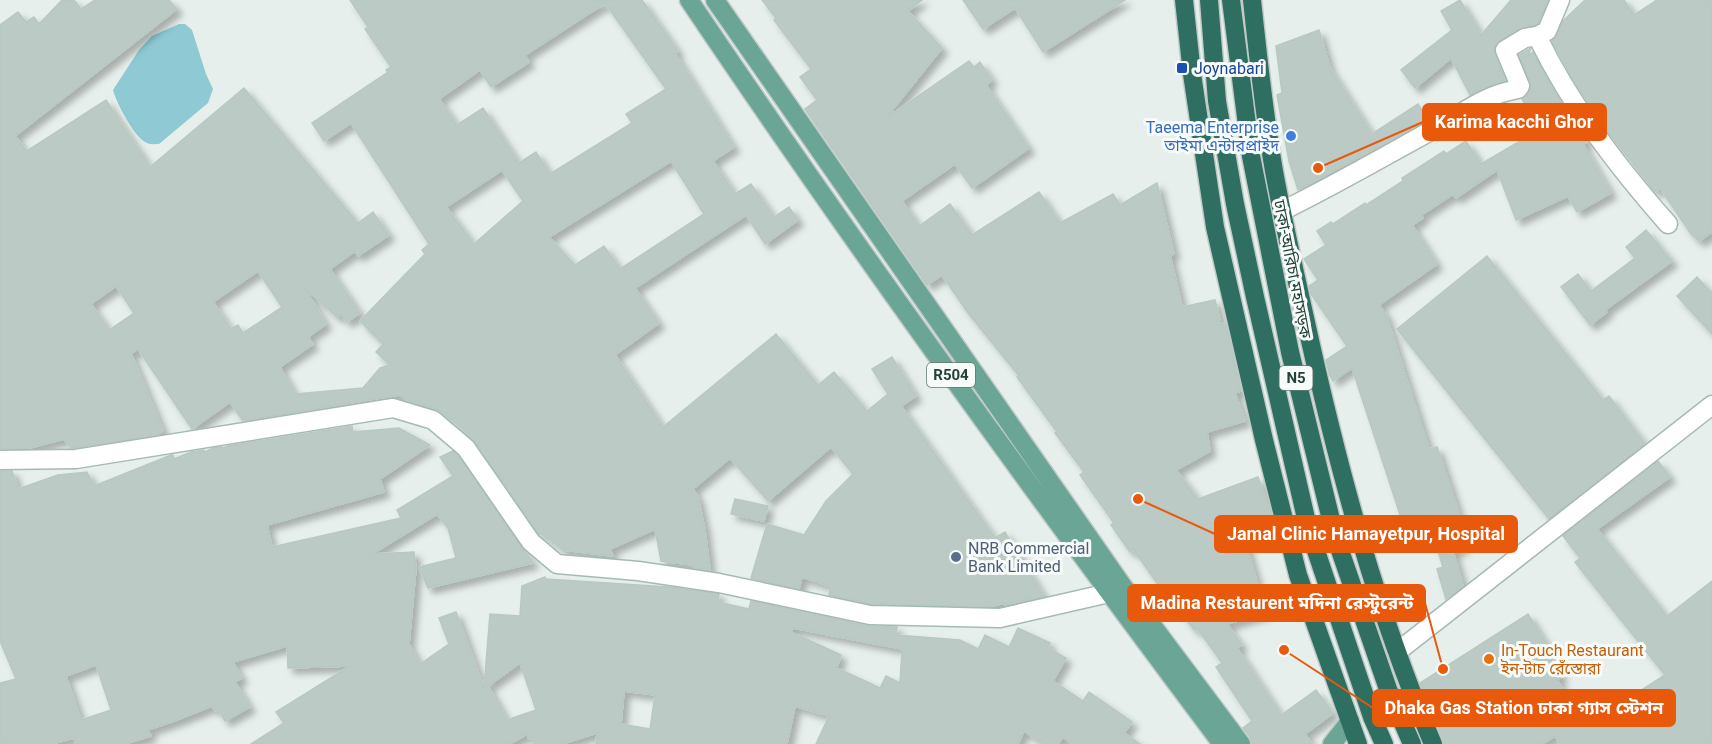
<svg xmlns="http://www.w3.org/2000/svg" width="1712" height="744" viewBox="0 0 1712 744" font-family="Roboto,'Noto Sans Bengali',sans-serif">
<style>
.water{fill:#8ec9d4}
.building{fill:#bbcac4;stroke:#b8c9c2;stroke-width:1.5;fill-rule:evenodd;filter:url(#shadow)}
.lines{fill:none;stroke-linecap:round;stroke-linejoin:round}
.street-casing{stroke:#a8b8b2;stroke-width:21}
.secondary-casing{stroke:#a4bbb3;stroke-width:21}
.primary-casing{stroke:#c2cac8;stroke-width:21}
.highway-casing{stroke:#c2cac8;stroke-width:21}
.street{stroke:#fff;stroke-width:18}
.secondary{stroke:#fff;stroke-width:18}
.primary{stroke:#6aa596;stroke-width:18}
.highway{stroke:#2f6f62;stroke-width:18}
.transit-dot{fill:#1a4fb4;stroke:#f7fbf9;stroke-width:2}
.shop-dot{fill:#3f7fe0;stroke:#f7fbf9;stroke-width:2}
.service-dot{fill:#5c6f8a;stroke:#f7fbf9;stroke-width:2}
.food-dot{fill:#e8710a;stroke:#f7fbf9;stroke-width:2}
.labels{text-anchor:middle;stroke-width:6;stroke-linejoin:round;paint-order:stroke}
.shield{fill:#f7fbf9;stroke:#637a73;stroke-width:1.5}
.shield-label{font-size:15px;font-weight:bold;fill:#24423a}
.transit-label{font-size:16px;fill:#164399;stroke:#f7fbf9;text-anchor:start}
.shop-label{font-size:16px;fill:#366cbe;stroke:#f7fbf9;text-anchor:end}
.street-label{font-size:16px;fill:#24423a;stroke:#f7fbf9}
.service-label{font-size:16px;fill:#4e5e75;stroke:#f7fbf9;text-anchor:start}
.food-label{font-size:16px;fill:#c56008;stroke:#f7fbf9;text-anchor:start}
.leader{fill:none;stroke:#e8590c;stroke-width:2}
.callout-dot{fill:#e8590c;stroke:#f7fbf9;stroke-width:2}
.callout{fill:#e8590c;stroke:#e8590c;stroke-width:2}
.callout-label{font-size:18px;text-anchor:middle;font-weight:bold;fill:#fff}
</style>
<defs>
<filter id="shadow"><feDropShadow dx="5.5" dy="5.5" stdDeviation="3" flood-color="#0004"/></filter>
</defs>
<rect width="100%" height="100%" fill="#e6efeb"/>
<path class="water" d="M179 24H185L192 30 206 74 213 89 208 103 159 144C154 144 149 145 145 142 134 136 116 102 113 90L139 50 152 36Z"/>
<g class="building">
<path d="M62 0 75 1 81 9 95 0H169L177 9 15 136 27 151 106 100 150 167 244 88 358 223 373 212 389 235 358 256 355 251 330 269 360 313 347 322 341 314 337 317 304 287 326 324 308 337 313 344 280 367 295 394 363 388 380 368 390 365 376 352 383 344 360 321 425 254 422 250 429 244 351 123 324 141 312 123 388 72 386 70 391 67 365 29 368 27 350 0H642L678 51 675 53 734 147 713 161 735 194 751 184 774 217 789 207 798 220 765 244 746 215 635 288 659 323 615 355 663 427 776 334 818 385 834 372 867 411 888 394 872 369 892 357 916 396 901 406 995 538 1005 532 1044 596 1005 605 1004 603 990 607 871 604 829 595 830 586 802 577 799 589 751 578 767 524 804 535 826 501 853 474 831 447 768 501 730 458 693 489 698 497 705 530 710 570 693 568V565L661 561 655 529 610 549 613 556 564 550 543 535 539 534 475 442 458 425 437 409 412 402 399 395 243 421 230 402 192 429 138 349 131 353 163 431 157 435 75 448H71L64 439 30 448 0 449V25L18 12 26 22 34 17 39 24ZM605 3 666 89 626 114 632 123 550 174 536 152 519 163 483 108 457 125 439 99 480 70 491 87 529 62 525 55ZM671 161 704 214 620 269 604 246 575 265 549 237ZM502 170 523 201 474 244 446 207ZM258 271 282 307 243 333 238 325 231 329 213 302ZM116 286 134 313 109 330 91 304Z"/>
<polygon points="762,0 922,0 908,11 942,48 886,118 969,61 974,67 980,62 992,80 986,85 1029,148 972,188 955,164 902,201 919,226 950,204 972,235 1039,192 1060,223 1113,194 1120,205 1157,183 1174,254 1170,255 1182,307 1215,300 1221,325 1226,324 1241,391 1235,393 1245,421 1207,432 1210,451 1176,470 1198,499 1258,477 1273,521 1246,531 1247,535 1244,537 1266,613 1227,624 1242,645 1237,648 1281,715 1316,690 1333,713 1305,734 1312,744 1252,744 1250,737 1243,728 1252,721 1216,667 1222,663 1197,628 1194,630 1166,592 1164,593 1133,549 1130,552 1111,525 1114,523 1080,475 1084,472 1055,433 1057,432 1017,377 1019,376 968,313 942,275 927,285 805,109 817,100 800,77 811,69 774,20 776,18"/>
<polygon points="963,0 1125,0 1043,52 1015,8 983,29"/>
<polygon points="1460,0 1481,35 1511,0 1548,0 1538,23 1519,28 1495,45 1494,54 1505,80 1470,95 1451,58 1415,88 1401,70 1452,30 1441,11"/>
<polygon points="1585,0 1624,0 1634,15 1657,0 1712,0 1712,232 1699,241 1691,234 1660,188 1655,192 1605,128 1574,81 1552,41 1557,35 1563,21"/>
<polygon points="1319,30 1330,68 1372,134 1418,104 1428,120 1298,190 1289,161 1277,95 1282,93 1276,46"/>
<polygon points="1531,48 1528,56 1533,52 1555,93 1587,142 1583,144 1611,193 1577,212 1568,196 1516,220 1497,170 1456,198 1453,194 1421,215 1423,218 1412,225 1437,264 1379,305 1386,315 1429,449 1437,447 1462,523 1455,526 1463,548 1453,551 1463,586 1446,599 1437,569 1443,567 1429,523 1405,530 1352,368 1333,381 1330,376 1326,360 1347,346 1311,294 1309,286 1318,280 1304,259 1326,245 1317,231 1331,222 1333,224 1365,203 1366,205 1403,181 1402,178 1444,151 1446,154 1466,141 1481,164 1539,130 1522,99 1527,95 1531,87 1519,55"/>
<polygon points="1646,230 1672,261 1605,310 1607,312 1590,325 1561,287 1578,274 1591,291 1635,258 1626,247"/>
<polygon points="1487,256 1603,400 1609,396 1645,444 1549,519 1397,329"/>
<polygon points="1697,277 1712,293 1712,334 1677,296"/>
<path d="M352 426 353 432 399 428 430 445 380 479 384 492 267 525 272 547 401 518 397 510 453 476 440 457 453 451 458 456 533 563 428 588 419 567 456 558 448 528 437 514 372 554 414 552 416 568 409 644 420 664 449 644 439 618 456 612 484 688 490 614 520 616 522 586 545 577 546 579 669 587 719 594 718 602 749 609 751 601 868 626 897 627 896 635 960 640 978 649 985 635 1009 647 1018 628 1050 643 1048 648 1066 658 1053 681 1083 701 1089 692 1132 722 1124 733 1140 744H1073L1063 737 1058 744H1043L1024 731 1018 744H816L829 716 795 706 787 744H596L597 733 562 744H534L532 738 529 739 527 734 510 744H251L284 723 276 712 350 666 288 668 287 646 233 662 242 678 235 682 250 707 225 721 218 709 215 711 212 706 177 720 148 730 151 736 125 744H76L74 738 51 744H0V683L16 679 0 641V471H12L18 489 58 475 87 472 94 486 171 455H173L174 459 191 452 204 450 205 452 213 448 222 447 223 448 228 446ZM793 628 902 649 900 683 886 676 880 688 837 668 841 655 791 632ZM520 663 536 710 507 720 488 686ZM96 665 111 710 81 720 66 676ZM624 691 655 695 650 729 621 724Z"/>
<polygon points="1658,461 1670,477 1597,529 1667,616 1712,581 1712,744 1560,744 1555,736 1542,744 1444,744 1420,683 1528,614 1546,643 1542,645 1562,677 1557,680 1587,725 1665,675 1575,562 1580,558 1563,536"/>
<polygon points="735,499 768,506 764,521 731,514"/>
</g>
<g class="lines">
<g class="street-casing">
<g id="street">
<path d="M1537 36C1571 106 1617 166 1668 224"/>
<path d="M1282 211C1335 185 1385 156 1436 128 1465 112 1484 95 1518 89L1520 86 1505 50 1525 38 1537 36 1547 31 1560 0"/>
<polyline points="1397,652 1712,405"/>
</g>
</g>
<g class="secondary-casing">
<polyline id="secondary" points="0,460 76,459 393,408 433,420 466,448 531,542 557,564 638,571 719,583 870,615 1000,618 1109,593 1121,586"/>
</g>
<g class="primary-casing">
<g id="primary">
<path d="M689 0C859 253 1039 500 1222 744"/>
<polyline points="715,0 1122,585 1241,744"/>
<polyline points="1332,744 1350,721"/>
</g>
</g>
<g class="highway-casing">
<g id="highway">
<polyline points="1184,0 1192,74 1215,227 1264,440 1298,575 1358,744"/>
<polyline points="1209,0 1217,101 1235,204 1255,297 1308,527 1372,717 1384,744"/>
<polyline points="1231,0 1251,156 1290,352 1335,536 1388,689 1412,744"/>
<path d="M1252 0C1258 57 1264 114 1274 171 1284 226 1297 281 1309 336 1340 475 1377 613 1433 744"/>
</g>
</g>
<use href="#street" class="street"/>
<use href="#secondary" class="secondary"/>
<use href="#primary" class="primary"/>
<use href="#highway" class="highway"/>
</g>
<rect class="transit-dot" x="1176" y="62" width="12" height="12" rx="3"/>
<circle class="shop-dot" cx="1291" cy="136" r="6"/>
<circle class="service-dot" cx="956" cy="557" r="6"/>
<circle class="food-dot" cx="1489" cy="659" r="6"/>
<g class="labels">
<g class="shield">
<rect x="927" y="363" width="48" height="24" rx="4.5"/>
<rect x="1279.5" y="366" width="33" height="24" rx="4.5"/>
</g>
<g class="shield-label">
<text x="951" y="380">R504</text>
<text x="1296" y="383">N5</text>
</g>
<g class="transit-label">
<text x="1194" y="74">Joynabari</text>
</g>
<g class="shop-label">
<text x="1279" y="133">Taeema Enterprise<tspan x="1279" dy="18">তাইমা এন্টারপ্রাইদ</tspan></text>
</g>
<g class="street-label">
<text transform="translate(1293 269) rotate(79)" y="6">ঢাকা-আরিচা মহাসড়ক</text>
</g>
<g class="service-label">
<text x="968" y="554">NRB Commercial<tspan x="968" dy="18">Bank Limited</tspan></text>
</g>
<g class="food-label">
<text x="1501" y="656">In-Touch Restaurant<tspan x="1501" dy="18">ইন-টাচ রেঁস্তোরা</tspan></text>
</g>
</g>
<path class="leader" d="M1318 168L1423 122M1138 499L1215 534M1443 669L1425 603M1284 650L1373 708"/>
<g class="callout-dot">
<circle cx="1318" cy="168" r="6"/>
<circle cx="1138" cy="499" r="6"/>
<circle cx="1443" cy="669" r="6"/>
<circle cx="1284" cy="650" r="6"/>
</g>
<g class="callout">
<rect x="1423" y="104" width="183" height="36" rx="6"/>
<rect x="1215" y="516" width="302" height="36" rx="6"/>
<rect x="1128" y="585" width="297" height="36" rx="6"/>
<rect x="1373" y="690" width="302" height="36" rx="6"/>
</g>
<g class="callout-label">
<text x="1514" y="128">Karima kacchi Ghor</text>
<text x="1366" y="540">Jamal Clinic Hamayetpur, Hospital</text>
<text x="1277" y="609">Madina Restaurent মদিনা রেস্টুরেন্ট</text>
<text x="1524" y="714">Dhaka Gas Station ঢাকা গ্যাস স্টেশন</text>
</g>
</svg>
